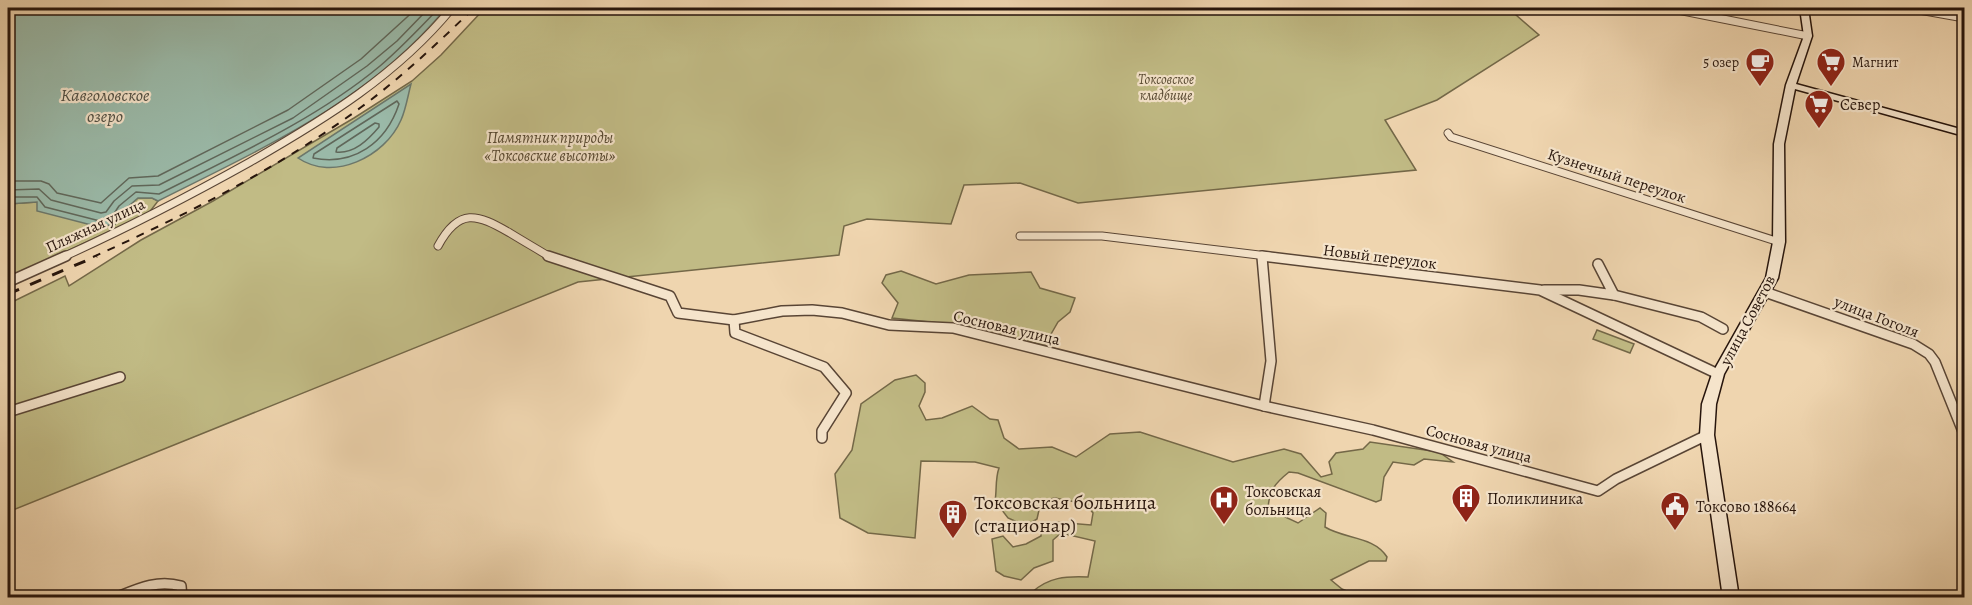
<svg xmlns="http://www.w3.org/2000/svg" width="1972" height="605" viewBox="0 0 1972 605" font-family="Alegreya,serif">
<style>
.green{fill:#c1bb85;stroke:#746848;stroke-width:1.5}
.water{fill:#9ab9a8;stroke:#6c776a;stroke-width:1.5}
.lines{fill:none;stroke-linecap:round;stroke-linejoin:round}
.shore{stroke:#60675a;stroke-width:1.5}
.street-far1-casing{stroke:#594535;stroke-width:9}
.street-casing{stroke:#594535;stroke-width:12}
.secondary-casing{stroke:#27150c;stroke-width:3}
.street-far1{stroke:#f5e4cb;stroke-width:7}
.street{stroke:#f5e4cb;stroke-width:9}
.secondary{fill:#f5e4cb;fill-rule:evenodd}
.rail-far1{stroke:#27150c;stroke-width:2;stroke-dasharray:8 8;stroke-linecap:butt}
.rail{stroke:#27150c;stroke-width:3;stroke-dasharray:12 12;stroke-linecap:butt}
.labels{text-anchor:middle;stroke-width:4.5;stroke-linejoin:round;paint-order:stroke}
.far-poi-label{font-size:14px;fill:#27150c;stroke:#f5e4cb;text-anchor:end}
.far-park-label{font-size:14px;font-style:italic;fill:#554730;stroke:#f5e4cb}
.poi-label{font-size:16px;fill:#27150c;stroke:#f5e4cb;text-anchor:start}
.park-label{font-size:16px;font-style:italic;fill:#554730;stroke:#f5e4cb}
.street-label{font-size:16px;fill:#27150c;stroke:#f5e4cb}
.water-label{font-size:18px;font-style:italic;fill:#4f4e43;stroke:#f5e4cb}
.near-poi-label{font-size:20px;fill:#27150c;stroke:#f5e4cb;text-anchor:start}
</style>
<rect width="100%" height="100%" fill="#efd5af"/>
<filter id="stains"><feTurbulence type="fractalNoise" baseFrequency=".00333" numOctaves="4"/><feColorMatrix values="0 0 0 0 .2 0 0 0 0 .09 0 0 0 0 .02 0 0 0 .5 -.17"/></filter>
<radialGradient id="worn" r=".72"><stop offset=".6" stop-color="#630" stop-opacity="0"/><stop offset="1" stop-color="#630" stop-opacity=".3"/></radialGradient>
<g class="green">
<polygon points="485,8 1508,8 1539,35 1437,100 1385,120 1416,170 1078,203 1020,183 964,185 951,224 867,219 844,226 839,255 578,282 8,512 8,304 65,276 69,286 141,240 213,201 354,118 412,81 441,55"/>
<polygon points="138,198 152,198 158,201 148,214 8,278 8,204 37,202 99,227 115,224 123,211"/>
<polygon points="901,271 936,284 969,275 1031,272 1040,288 1075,298 1070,312 1058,322 1043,348 958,325 892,318 898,303 882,283 886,275"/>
<polygon points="1597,330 1634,344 1630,353 1593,339"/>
<path d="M916 375 925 383V392L919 406 926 420 942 418 972 406 990 419 998 420 1004 438 1019 449 1052 447 1076 457 1110 434 1140 432 1233 462 1284 449 1301 454 1321 477 1332 474 1329 462 1336 453 1363 449 1370 442 1439 452 1453 462 1424 459 1414 465 1393 462 1384 477 1381 500 1376 502 1298 473 1289 472C1274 484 1269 491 1268 509L1298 523 1320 508 1326 513 1325 527C1344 539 1374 536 1387 557L1386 561H1369L1331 580 1342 589 1363 598 1032 597 1031 593C1048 577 1066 576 1088 577L1095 541 1061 533 1053 540V561L1034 568 1021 580 1004 576 996 571 992 539 1003 536 1013 547 1026 544 1041 536V527L1055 522 1091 525 1093 513 1086 504 1055 498 1041 501 1037 519 1026 526 1008 518 995 501C997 490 995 479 999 468L975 462 921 461 915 538 868 533 840 518 835 474 852 450 861 404 895 380Z"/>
</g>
<g class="water">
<path d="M8 8H446C370 101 263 148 158 201L152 198H138L123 211 115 224 99 227 37 211V202L8 204Z"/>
<path d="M411 84C408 95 406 109 401 120 385 157 333 182 298 158Z"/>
</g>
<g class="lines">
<g class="shore">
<path d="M397 101 399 104C386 143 354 166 313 158L314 154Z"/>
<path d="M375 123 379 124V127C368 140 354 154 336 152L337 148Z"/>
<polyline points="8,181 41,181 49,184 57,193 101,203 129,178 158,176 288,110 361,59 417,8"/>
<polyline points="8,190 39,189 51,200 101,213 106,212 114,201 132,186 159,185 293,118 367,66 397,41 429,8"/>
<path d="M8 197H37L45 207 100 221 111 218 119 206 136 192 159 194C234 156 315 120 380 66 401 48 420 28 439 8"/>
</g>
<g class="street-far1-casing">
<g id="street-far1">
<polyline points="1668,8 1808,36"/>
<polyline points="1908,8 1964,18"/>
<polyline points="1448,133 1451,137 1779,242"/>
<polyline points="1020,236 1102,236 1275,257"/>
<path d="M438 246C459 207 477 214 510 233 523 241 537 249 550 257"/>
<path d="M63 257C127 228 189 196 250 162 325 119 397 75 452 8"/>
</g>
</g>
<g class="street-casing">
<g id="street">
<polyline points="548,256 670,296 678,313 734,320 782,311 812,310 842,313 889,325 953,328 1264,406 1373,430 1598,491 1616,479 1707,435"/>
<polyline points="1262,256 1540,290 1718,374"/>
<polyline points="1262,257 1271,361 1264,406"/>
<polyline points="8,282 66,256"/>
<polyline points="1544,290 1579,290 1614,295 1598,264"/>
<polyline points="1765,292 1913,344 1929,354 1935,362 1964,434"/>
<polyline points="1614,295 1701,317 1723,329"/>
<polyline points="734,320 735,333 824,367 846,393 822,431 822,438"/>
<polyline points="8,412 120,377"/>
<path d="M115 598C137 589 157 579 181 586L182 598"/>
</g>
</g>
<g class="secondary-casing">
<polygon id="secondary" points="1800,8 1808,8 1812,36 1796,84 1964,130 1964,136 1795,89 1784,144 1785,242 1778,278 1724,374 1716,404 1714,435 1739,598 1723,598 1700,435 1702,404 1712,374 1766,278 1773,242 1774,144 1786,85 1804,36"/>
</g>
<use href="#street-far1" class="street-far1"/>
<use href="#street" class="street"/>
<use href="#secondary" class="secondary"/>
<path class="rail-far1" d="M93 257C190 213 287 164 372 99 408 71 441 40 474 8"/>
<polyline class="rail" points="8,294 97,256"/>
</g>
<defs>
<g id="cafe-pin" transform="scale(1.5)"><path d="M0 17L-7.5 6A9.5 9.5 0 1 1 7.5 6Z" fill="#8f2418" stroke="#f5e4cb"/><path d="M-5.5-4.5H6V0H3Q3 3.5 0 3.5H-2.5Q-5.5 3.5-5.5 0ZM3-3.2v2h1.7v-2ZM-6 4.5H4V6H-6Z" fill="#fff"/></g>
<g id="supermarket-pin" transform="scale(1.5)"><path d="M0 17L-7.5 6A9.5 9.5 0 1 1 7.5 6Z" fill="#8f2418" stroke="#f5e4cb"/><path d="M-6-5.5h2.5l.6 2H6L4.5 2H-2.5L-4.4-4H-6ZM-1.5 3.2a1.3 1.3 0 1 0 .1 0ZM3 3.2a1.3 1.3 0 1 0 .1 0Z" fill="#fff"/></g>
<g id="building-pin" transform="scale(1.5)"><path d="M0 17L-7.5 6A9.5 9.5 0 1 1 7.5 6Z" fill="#8f2418" stroke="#f5e4cb"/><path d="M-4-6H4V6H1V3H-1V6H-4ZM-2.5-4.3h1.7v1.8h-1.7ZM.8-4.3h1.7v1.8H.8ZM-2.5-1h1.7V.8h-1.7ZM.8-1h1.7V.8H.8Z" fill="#fff"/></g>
<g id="hospital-pin" transform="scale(1.5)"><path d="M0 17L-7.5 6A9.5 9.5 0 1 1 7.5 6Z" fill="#8f2418" stroke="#f5e4cb"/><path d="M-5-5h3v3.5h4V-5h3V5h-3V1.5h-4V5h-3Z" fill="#fff"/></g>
<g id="civic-pin" transform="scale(1.5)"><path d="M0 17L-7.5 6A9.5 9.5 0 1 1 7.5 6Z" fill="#8f2418" stroke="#f5e4cb"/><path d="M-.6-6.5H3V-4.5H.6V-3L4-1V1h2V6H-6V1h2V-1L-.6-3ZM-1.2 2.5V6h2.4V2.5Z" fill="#fff"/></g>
</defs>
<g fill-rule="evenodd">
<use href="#cafe-pin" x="1760" y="62"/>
<use href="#supermarket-pin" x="1831" y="62"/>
<use href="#supermarket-pin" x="1819" y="104"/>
<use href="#building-pin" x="1466" y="498"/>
<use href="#hospital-pin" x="1224" y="500"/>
<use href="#civic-pin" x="1675" y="506"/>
<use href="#building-pin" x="953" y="514"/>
</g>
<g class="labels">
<g class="far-poi-label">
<text x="1739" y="67">5 озер</text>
<text x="1852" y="67" text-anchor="start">Магнит</text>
</g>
<g class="far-park-label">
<text x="1166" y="84">Токсовское<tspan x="1166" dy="16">кладбище</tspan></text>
</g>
<g class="poi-label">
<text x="1840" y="110">Север</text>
<text x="1245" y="497">Токсовская<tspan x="1245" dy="18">больница</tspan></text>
<text x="1487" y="504">Поликлиника</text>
<text x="1696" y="512">Токсово 188664</text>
</g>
<g class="park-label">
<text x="550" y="143">Памятник природы<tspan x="550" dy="18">«Токсовские высоты»</tspan></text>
</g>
<g class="street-label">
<text transform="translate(1617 175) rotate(18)" y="6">Кузнечный переулок</text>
<text transform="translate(95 225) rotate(-25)" y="6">Пляжная улица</text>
<text transform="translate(1380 256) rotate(7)" y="6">Новый переулок</text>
<text transform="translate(1877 316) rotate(21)" y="6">улица Гоголя</text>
<text transform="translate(1747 320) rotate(-62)" y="6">улица Советов</text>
<text transform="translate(1007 327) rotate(13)" y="6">Сосновая улица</text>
<text transform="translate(1479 443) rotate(15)" y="6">Сосновая улица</text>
</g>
<g class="water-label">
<text x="105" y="101">Кавголовское<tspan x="105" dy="21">озеро</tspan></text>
</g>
<g class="near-poi-label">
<text x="974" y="509">Токсовская больница<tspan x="974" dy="23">(стационар)</tspan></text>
</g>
</g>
<rect width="1972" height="605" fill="none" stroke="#efd5af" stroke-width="30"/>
<rect x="9" y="9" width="1954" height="587" fill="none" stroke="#27150c" stroke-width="3"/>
<rect x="15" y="15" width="1942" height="575" fill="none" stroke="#27150c" stroke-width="1.5"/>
<rect width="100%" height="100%" filter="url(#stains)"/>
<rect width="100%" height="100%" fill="url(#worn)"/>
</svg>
